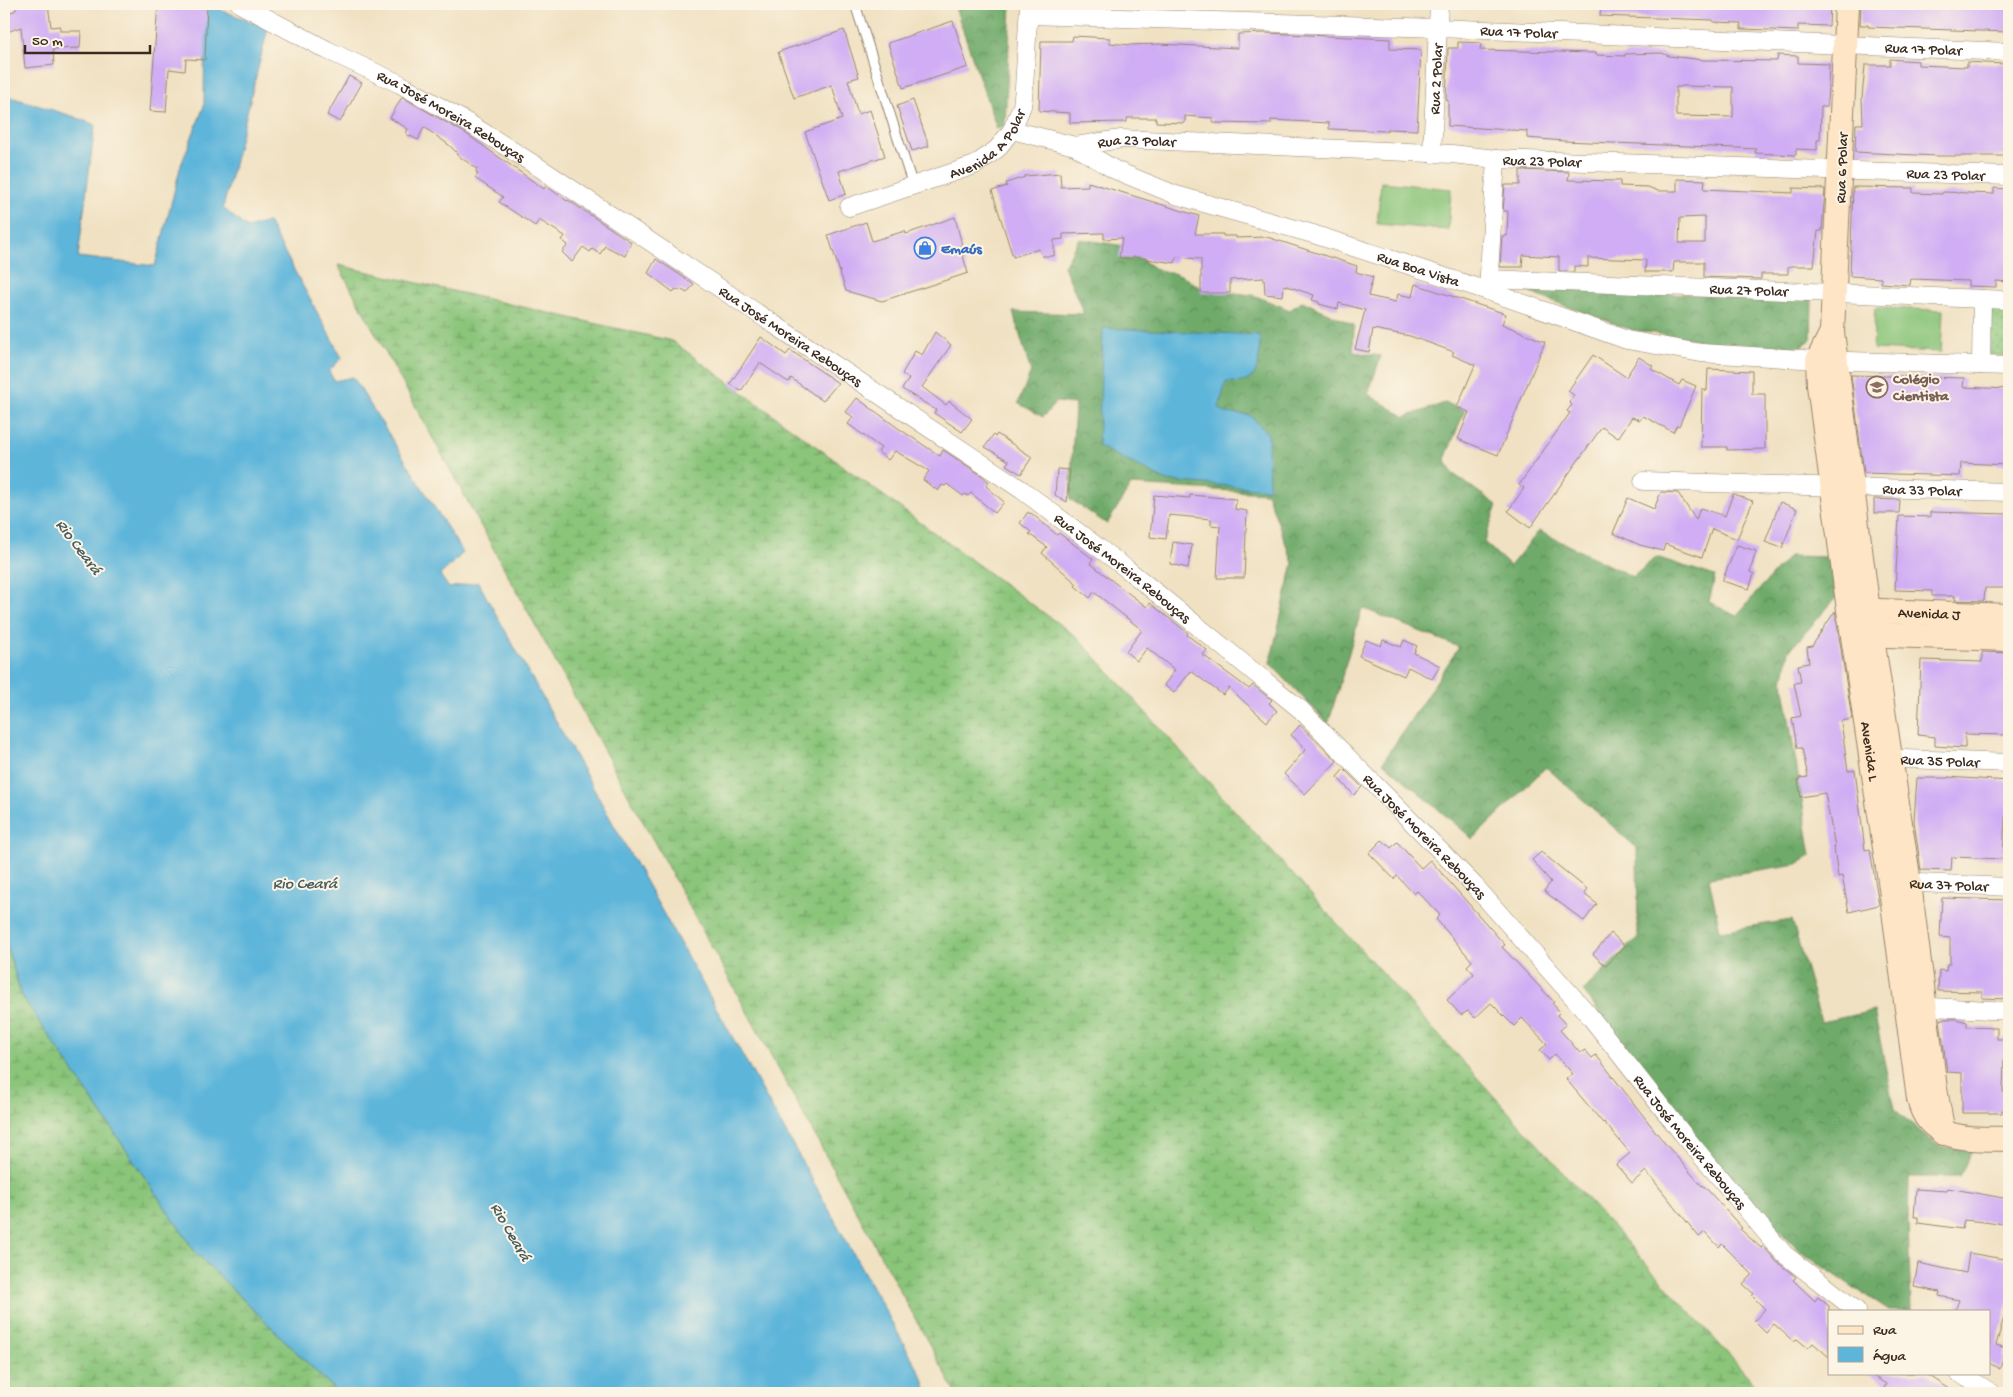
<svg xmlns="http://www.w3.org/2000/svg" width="2013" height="1397" viewBox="0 0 2013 1397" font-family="'Gochi Hand',sans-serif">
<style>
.grass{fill:#8ac57a;stroke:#62784c}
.forest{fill:url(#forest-crowns);stroke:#556a44}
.wetland{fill:url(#wetland-marsh);stroke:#62784c}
.park{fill:url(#park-dots);stroke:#62784c}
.water{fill:#5db5da;stroke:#4c707c}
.building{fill:#d0adf4;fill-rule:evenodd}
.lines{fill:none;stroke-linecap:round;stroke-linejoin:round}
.lane-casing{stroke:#968670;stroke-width:11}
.street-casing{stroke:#968670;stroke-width:19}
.secondary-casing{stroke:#968670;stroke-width:26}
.lane{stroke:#fff;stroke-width:9}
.street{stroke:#fff;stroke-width:18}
.secondary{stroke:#fee5c5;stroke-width:24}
.labels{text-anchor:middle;stroke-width:4;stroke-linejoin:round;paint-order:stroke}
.street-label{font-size:15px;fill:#3b2a1e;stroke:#fcf5e5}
.shop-label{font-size:15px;font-weight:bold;fill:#366cbe;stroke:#fcf5e5;text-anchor:start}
.education-label{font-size:15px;font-weight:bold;fill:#785e54;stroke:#fcf5e5;text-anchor:start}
.water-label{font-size:16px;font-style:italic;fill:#475b60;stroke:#fcf5e5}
</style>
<defs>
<pattern id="forest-crowns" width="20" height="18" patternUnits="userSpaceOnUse" patternTransform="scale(1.25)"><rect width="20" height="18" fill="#6faa6a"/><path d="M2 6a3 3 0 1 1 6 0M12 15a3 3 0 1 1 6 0" fill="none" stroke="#5c8b57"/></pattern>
<pattern id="wetland-marsh" width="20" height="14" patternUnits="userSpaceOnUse" patternTransform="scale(1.25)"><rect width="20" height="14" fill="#8ac57a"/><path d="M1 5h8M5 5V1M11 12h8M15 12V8" fill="none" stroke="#72a063"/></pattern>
<pattern id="park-dots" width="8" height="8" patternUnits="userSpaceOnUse" patternTransform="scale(1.25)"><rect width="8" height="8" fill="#8ac57a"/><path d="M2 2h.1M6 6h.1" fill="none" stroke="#72a063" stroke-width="1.8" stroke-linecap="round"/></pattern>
</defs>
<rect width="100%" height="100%" fill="#fcf5e5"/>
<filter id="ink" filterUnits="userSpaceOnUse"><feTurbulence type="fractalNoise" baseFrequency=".02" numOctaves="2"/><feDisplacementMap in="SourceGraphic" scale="10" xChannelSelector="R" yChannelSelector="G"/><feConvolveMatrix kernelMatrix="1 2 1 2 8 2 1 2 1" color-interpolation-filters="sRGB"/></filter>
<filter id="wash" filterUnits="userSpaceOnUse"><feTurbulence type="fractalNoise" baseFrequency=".0096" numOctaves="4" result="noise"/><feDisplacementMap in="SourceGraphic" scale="20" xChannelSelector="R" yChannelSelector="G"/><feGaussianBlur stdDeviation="1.12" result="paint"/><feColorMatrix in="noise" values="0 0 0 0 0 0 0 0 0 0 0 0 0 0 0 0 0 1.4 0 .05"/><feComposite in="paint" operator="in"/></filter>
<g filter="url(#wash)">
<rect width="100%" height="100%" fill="#f0e1c2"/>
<g class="grass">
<polygon points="1381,182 1451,189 1448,230 1377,224"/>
<polygon points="1875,308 1943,310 1941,352 1873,349"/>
</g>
<g class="forest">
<polygon points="954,4 1011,4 1005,125 997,129"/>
<polygon points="1079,239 1124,246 1155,269 1181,275 1205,290 1253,295 1290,310 1302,301 1354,325 1353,352 1381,356 1368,394 1405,417 1445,403 1465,410 1445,459 1452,473 1497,505 1484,542 1510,566 1539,531 1633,577 1656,557 1715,576 1709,602 1736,616 1789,556 1829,557 1836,598 1789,651 1783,682 1811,856 1797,864 1709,878 1720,931 1792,920 1821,1022 1874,1011 1894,1109 1938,1146 1972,1151 1959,1177 1909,1177 1908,1224 1911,1311 1889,1311 1798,1250 1694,1141 1583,991 1638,937 1637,848 1546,767 1473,839 1383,762 1459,647 1362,608 1328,724 1270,663 1293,563 1267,493 1131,485 1107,524 1070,499 1075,404 1056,402 1043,417 1018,403 1031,372 1013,312 1084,314 1064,266"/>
<polygon points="1514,287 1812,299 1811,340 1798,348 1713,342 1632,330"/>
</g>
<g class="wetland">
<polygon points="338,265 672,341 1078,638 1758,1387 1768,1393 956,1393"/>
<polygon points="4,938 22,996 196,1253 338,1393 4,1393"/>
</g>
<polygon class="park" points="1991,306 2009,306 2009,356 1990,355"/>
<g class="water">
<polygon points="205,4 268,28 223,208 247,228 268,222 342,358 329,371 334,381 353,377 463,553 440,575 449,588 478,582 923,1378 927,1393 338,1393 196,1253 22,996 4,938 4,95 75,117 95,125 78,257 155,266 181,165 204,106"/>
<path d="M1103 328 1260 335C1259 350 1263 378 1242 382 1237 383 1231 382 1226 382L1219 408 1226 413 1250 415 1268 434 1269 489 1167 481 1098 446Z"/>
</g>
<g id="blocks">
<g class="building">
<polygon points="16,4 48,4 51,27 60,26 60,31 81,31 80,48 53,49 54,65 25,68 21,27 4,33 4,15 16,10"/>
<polygon points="158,4 207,4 205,60 186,59 185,71 169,69 166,112 150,111"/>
<polygon points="1601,4 1830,4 1829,26 1798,25 1798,31 1741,29 1741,23 1713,22 1713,20 1600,16"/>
<polygon points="1861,4 2003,4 2003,6 2009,7 2009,32 1868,27 1868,25 1860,25"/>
<polygon points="953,21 968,67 903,88 888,43"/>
<polygon points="844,30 859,77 848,80 858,114 870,110 885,156 839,171 846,194 829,200 805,132 842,119 832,85 794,98 778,52"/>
<polygon points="1266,33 1390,39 1390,49 1421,50 1417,130 1387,129 1387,131 1329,129 1329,123 1271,120 1271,124 1213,123 1213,118 1185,116 1185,123 1156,122 1156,118 1127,118 1127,122 1070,123 1070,113 1039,111 1041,41 1072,41 1073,36 1110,38 1110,43 1130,45 1159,44 1238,48 1238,34"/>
<path d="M1458 42 1481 43 1480 50 1596 53V55L1625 56V54L1662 53 1669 56 1704 60 1777 61 1778 55 1798 56V63L1829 64 1827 107H1821L1820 140H1817V150L1796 149V155L1755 153 1756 149 1737 148 1564 141 1527 138V131L1448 126V100H1446L1448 48H1458ZM1682 86 1733 87V117L1676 116V87H1681Z"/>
<polygon points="1890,59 1918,61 1918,65 1967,67 1967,62 2005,64 2004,71 2009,71 2009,156 1937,156 1855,152 1856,124 1863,124 1862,98 1865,65 1890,65"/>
<polygon points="349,76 362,83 340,122 327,115"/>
<polygon points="402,97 465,133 544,189 546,186 567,201 568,200 631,242 625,256 605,246 600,254 592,249 590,252 583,247 572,262 562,252 568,245 562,240 565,236 539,220 535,226 499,202 503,197 475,178 478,174 476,172 477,169 456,154 457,153 449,145 424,127 418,140 406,134 408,129 390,118"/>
<polygon points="913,100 929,146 912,151 897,106"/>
<path d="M1520 170 1569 172 1568 180 1620 181V186L1648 187 1658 191H1677V179L1705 180 1704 189 1793 193V188L1825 189 1822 231H1818L1814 266H1791L1788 267V274H1761V279L1704 277V262H1674L1673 272H1645L1646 260 1588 258V267L1574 266V272L1559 271V257L1523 255 1522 267H1500L1502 236H1507L1508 211H1503L1505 185H1520ZM1705 217V243H1679L1680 218Z"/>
<polygon points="1060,173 1061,187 1088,186 1088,182 1199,216 1195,234 1223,234 1223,236 1236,236 1236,238 1267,237 1357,266 1356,272 1373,277 1368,296 1396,302 1398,294 1412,297 1415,284 1506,314 1502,324 1545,342 1498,455 1458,439 1469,412 1457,407 1475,365 1452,355 1454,352 1410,336 1373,329 1369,352 1355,349 1365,310 1339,303 1338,309 1319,304 1319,302 1312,300 1314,295 1284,285 1283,296 1265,294 1264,278 1230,280 1230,293 1201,293 1201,259 1176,257 1175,263 1133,257 1132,259 1119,258 1122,238 1104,239 1104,233 1063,234 1063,239 1054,240 1054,256 1042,256 1039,249 1013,257 992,191 1007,186 1006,183 1025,177 1024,176"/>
<polygon points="1853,187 1913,188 1913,193 1942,194 1943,192 1994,194 1994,188 2009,189 2009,282 1996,281 1996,287 1968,286 1968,281 1911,279 1910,285 1881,283 1881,278 1850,276"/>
<polygon points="955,217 962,245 960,246 968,273 882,301 846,291 828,235 866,222 872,241 905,231 906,234"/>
<polygon points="656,259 694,284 687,293 680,289 679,291 676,289 673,292 648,273"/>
<polygon points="935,332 951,345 922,387 946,405 949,401 972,419 962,432 934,413 936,410 902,389 909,379 902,374 915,351 922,355"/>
<polygon points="761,337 786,355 790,350 838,383 823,401 791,378 789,382 785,380 760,363 741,391 730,384"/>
<polygon points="1593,355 1626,377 1639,357 1653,366 1651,369 1679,385 1682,380 1696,386 1679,426 1677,425 1673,432 1643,416 1640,420 1632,417 1618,438 1602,427 1530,528 1508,511 1524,488 1519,485 1570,413 1567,411 1572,405 1569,402 1574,395 1568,391"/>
<polygon points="1708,369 1752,371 1752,394 1765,394 1765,449 1727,450 1727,447 1701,447 1702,388 1707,391"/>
<polygon points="1851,375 1964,378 1963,387 2009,389 2009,465 1961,463 1960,476 1864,473"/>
<polygon points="857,398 898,428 940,456 943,450 981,475 989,482 986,486 1004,502 995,513 971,493 968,496 965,494 963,496 947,484 945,486 942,485 938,491 923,480 929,471 895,451 888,460 878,452 881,448 848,424 853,417 846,412"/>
<polygon points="997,434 1032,457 1021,474 1006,465 1009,461 985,447 993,435 995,437"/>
<polygon points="1057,469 1070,470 1067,502 1055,495"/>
<polygon points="1661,492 1678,493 1696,520 1700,508 1725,516 1733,494 1753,501 1737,539 1712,529 1702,557 1665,544 1663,551 1640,545 1613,533 1628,498 1654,509"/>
<polygon points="1154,495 1190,498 1190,495 1236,499 1235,509 1247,511 1244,578 1217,578 1220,526 1211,525 1211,519 1169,515 1166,539 1150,537"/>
<polygon points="1874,499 1900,500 1899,513 1874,513"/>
<polygon points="1780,502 1797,509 1782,548 1765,542"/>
<polygon points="1028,512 1030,514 1031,513 1057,535 1059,533 1093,559 1090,563 1120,587 1147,607 1150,603 1188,633 1187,635 1207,650 1203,655 1249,689 1253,685 1272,700 1269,703 1277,711 1267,722 1229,688 1223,695 1191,671 1174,693 1164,685 1175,670 1147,648 1137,661 1126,652 1142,630 1094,592 1090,598 1075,586 1077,584 1042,553 1047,547 1029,534 1031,532 1020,523"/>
<polygon points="1930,512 2009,514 2009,588 1985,588 1984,601 1955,600 1955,596 1932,596 1932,591 1895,590 1899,516 1930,517"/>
<polygon points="1173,542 1192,545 1188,568 1170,564"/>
<polygon points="1737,545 1756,551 1750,572 1754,574 1749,589 1722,581"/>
<polygon points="1835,611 1852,719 1841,721 1846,757 1848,771 1855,770 1865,850 1870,849 1879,905 1849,912 1842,876 1838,877 1834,847 1835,847 1825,793 1801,797 1798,780 1800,780 1799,778 1808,777 1802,748 1797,748 1792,718 1801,716 1794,683 1801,682 1798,665 1809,663 1807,647 1812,646"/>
<polygon points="1366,640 1381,646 1383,640 1401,647 1404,640 1417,646 1414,653 1440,666 1432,679 1408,667 1404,676 1359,656"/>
<polygon points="1982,652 2009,653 2009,735 1965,734 1965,748 1935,746 1935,737 1918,735 1921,660 1982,662"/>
<polygon points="1300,725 1337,761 1305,794 1284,774 1306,749 1291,735"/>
<polygon points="1344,769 1362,787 1354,795 1337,777"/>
<polygon points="1948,777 2009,781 2009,817 2005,817 2003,859 1952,857 1951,871 1921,870 1914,821 1917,778 1948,778"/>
<polygon points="1382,840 1391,848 1397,842 1421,868 1430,860 1505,945 1502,947 1554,1002 1552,1003 1560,1012 1557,1015 1566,1025 1560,1030 1580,1053 1585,1050 1592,1058 1596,1055 1663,1141 1702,1186 1703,1185 1714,1197 1742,1228 1740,1229 1761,1248 1763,1246 1777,1262 1796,1277 1793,1280 1815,1301 1818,1297 1829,1306 1829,1357 1813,1343 1808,1348 1797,1339 1794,1342 1774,1324 1766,1333 1754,1321 1765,1309 1752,1296 1754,1294 1743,1284 1752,1274 1722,1244 1719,1247 1705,1232 1699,1237 1646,1171 1632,1183 1616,1165 1630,1153 1604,1122 1603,1123 1566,1079 1573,1074 1555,1054 1549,1060 1540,1050 1547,1044 1522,1018 1514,1026 1491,1003 1475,1018 1468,1011 1461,1015 1447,1000 1474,974 1467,966 1472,961 1436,919 1440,915 1417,891 1414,894 1397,876 1394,879 1369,853"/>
<polygon points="1541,852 1587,889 1584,894 1597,904 1584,921 1544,891 1551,882 1532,860"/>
<polygon points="1942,898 2009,900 2009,999 1982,998 1982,992 1938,991 1939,970 1946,971 1947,964 1950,964 1950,938 1940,937"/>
<polygon points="1611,933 1625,946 1606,966 1593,954"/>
<polygon points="1940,1019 1956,1019 1967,1022 1967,1027 1997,1028 1997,1039 2009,1039 2009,1058 2004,1058 2003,1092 2009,1092 2009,1110 2002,1110 2002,1113 1962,1113 1962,1073 1947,1072"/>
<polygon points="1948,1188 2009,1199 2009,1225 1985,1221 1984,1222 1964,1220 1962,1229 1918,1223 1918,1217 1914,1217 1916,1189 1947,1191"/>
<polygon points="1969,1253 2009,1260 2009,1300 1996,1345 2006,1348 2000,1369 1989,1363 1989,1311 1955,1311 1959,1300 1939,1296 1940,1292 1914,1287 1918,1263 1966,1273"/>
<polygon points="1868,1373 1925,1373 1956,1393 1893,1393 1884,1388 1886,1384"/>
</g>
</g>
</g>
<g filter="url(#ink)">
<use href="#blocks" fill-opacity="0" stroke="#968670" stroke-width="1"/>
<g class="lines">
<g class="lane-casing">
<polyline id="lane" points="855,4 913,186"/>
</g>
<g class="street-casing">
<g id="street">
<path id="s1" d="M240 4 327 50 400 84 470 124 543 170 1022 490 1127 569 1301 710 1474 885 1588 1014 1682 1133 1784 1254 1857 1311"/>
<path id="s2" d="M1029 15 1438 28 2009 52"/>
<path id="s3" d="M1012 130 1075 146 1115 170 1176 195 1313 234 1488 291 1627 340 1701 353 1818 360 2009 366"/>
<path id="s4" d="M1075 146 1121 139 1452 154 1496 159 2009 176"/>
<path id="s5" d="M1432 154 1439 4"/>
<path id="s6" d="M849 207 975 165 997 149 1012 130 1022 106 1024 88 1029 5"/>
<path id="s7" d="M1489 279 2009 300"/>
<polyline points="1488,290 1496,159"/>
<polyline points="1981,365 1982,299"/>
<path id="s8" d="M1643 481 2009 492"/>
<path id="s9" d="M1880 758 2009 763"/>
<path id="s10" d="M1897 882 2009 887"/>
<polyline points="1912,1006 2009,1011"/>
<polyline points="1959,1373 1992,1393"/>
</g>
</g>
<g class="secondary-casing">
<g id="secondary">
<polyline points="1847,4 1832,332 1868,611 1909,883 1935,1089 1943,1133"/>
<path id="s11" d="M1832 332 1818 360 1819 385 1849 610 1890 881 1919 1099C1929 1144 1973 1138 2009 1139"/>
<path id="s12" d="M1854 610 2009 616"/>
<polyline points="1857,634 2009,639"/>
</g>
</g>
<use href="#lane" class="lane"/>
<use href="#street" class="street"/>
<use href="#secondary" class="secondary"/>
</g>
</g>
<defs>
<g id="shop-ring" transform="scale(1.125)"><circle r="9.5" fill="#fcf5e5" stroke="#3f7fe0" stroke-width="1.5"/><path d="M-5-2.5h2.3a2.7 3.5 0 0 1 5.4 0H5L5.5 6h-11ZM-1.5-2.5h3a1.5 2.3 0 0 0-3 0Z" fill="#3f7fe0"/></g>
<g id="school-ring" transform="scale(1.125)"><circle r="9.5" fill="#fcf5e5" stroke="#8d6e63" stroke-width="1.5"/><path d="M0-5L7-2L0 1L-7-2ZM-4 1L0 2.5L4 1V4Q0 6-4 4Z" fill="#8d6e63"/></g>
</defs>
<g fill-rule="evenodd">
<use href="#shop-ring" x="925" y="248"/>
<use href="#school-ring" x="1877" y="387"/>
</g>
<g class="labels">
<g class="street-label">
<text dy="5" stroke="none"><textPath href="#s2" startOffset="490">Rua 17 Polar</textPath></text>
<text dy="5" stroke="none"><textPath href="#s2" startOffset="895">Rua 17 Polar</textPath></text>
<text dy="5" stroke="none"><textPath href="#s5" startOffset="75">Rua 2 Polar</textPath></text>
<text dy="5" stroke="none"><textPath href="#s1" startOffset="239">Rua José Moreira Rebouças</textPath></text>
<text dy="5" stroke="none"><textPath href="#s6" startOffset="156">Avenida A Polar</textPath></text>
<text dy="5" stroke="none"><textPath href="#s4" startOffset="62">Rua 23 Polar</textPath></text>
<text dy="5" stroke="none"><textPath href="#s4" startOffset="468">Rua 23 Polar</textPath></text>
<text transform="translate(1841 168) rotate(-88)" y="5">Rua 6 Polar</text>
<text dy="5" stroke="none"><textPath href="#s4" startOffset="872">Rua 23 Polar</textPath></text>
<text dy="5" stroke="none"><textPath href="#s3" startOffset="431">Rua Boa Vista</textPath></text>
<text dy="5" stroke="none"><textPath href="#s7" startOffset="260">Rua 27 Polar</textPath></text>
<text dy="5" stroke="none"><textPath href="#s1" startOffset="644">Rua José Moreira Rebouças</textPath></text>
<text dy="5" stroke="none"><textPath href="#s8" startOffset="279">Rua 33 Polar</textPath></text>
<text dy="5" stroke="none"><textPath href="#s1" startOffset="1049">Rua José Moreira Rebouças</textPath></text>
<text dy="5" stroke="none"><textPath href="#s12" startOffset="75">Avenida J</textPath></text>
<text dy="5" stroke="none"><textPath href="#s11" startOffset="426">Avenida L</textPath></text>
<text dy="5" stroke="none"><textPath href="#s9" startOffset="60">Rua 35 Polar</textPath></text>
<text dy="5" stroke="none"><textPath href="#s1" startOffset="1454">Rua José Moreira Rebouças</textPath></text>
<text dy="5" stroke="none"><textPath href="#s10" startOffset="52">Rua 37 Polar</textPath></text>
<text dy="5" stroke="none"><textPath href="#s1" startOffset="1859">Rua José Moreira Rebouças</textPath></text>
</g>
<g class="shop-label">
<text x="941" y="253">Emaús</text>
</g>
<g class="education-label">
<text x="1893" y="383">Colégio<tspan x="1893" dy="17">Cientista</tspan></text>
</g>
<g class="water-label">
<text transform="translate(80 546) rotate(53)" y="6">Rio Ceará</text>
<text x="305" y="888">Rio Ceará</text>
<text transform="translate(512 1231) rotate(60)" y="6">Rio Ceará</text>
</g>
</g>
<rect width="2013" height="1397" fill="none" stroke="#fcf5e5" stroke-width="20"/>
<rect x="1828" y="1310" width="162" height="65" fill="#fcf5e5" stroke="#afa495"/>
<rect x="1838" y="1326" width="25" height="8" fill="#fee5c5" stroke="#afa495"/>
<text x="1873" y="1334" font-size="15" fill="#3b2a1e">Rua</text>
<rect x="1838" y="1347" width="25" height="15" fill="#5db5da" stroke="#afa495"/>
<text x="1873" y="1360" font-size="15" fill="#3b2a1e">Água</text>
<path d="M25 45v8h125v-8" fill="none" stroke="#3b2a1e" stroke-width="2.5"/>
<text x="32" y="45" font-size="15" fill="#3b2a1e" stroke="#fcf5e5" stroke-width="4" paint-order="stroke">50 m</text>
</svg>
